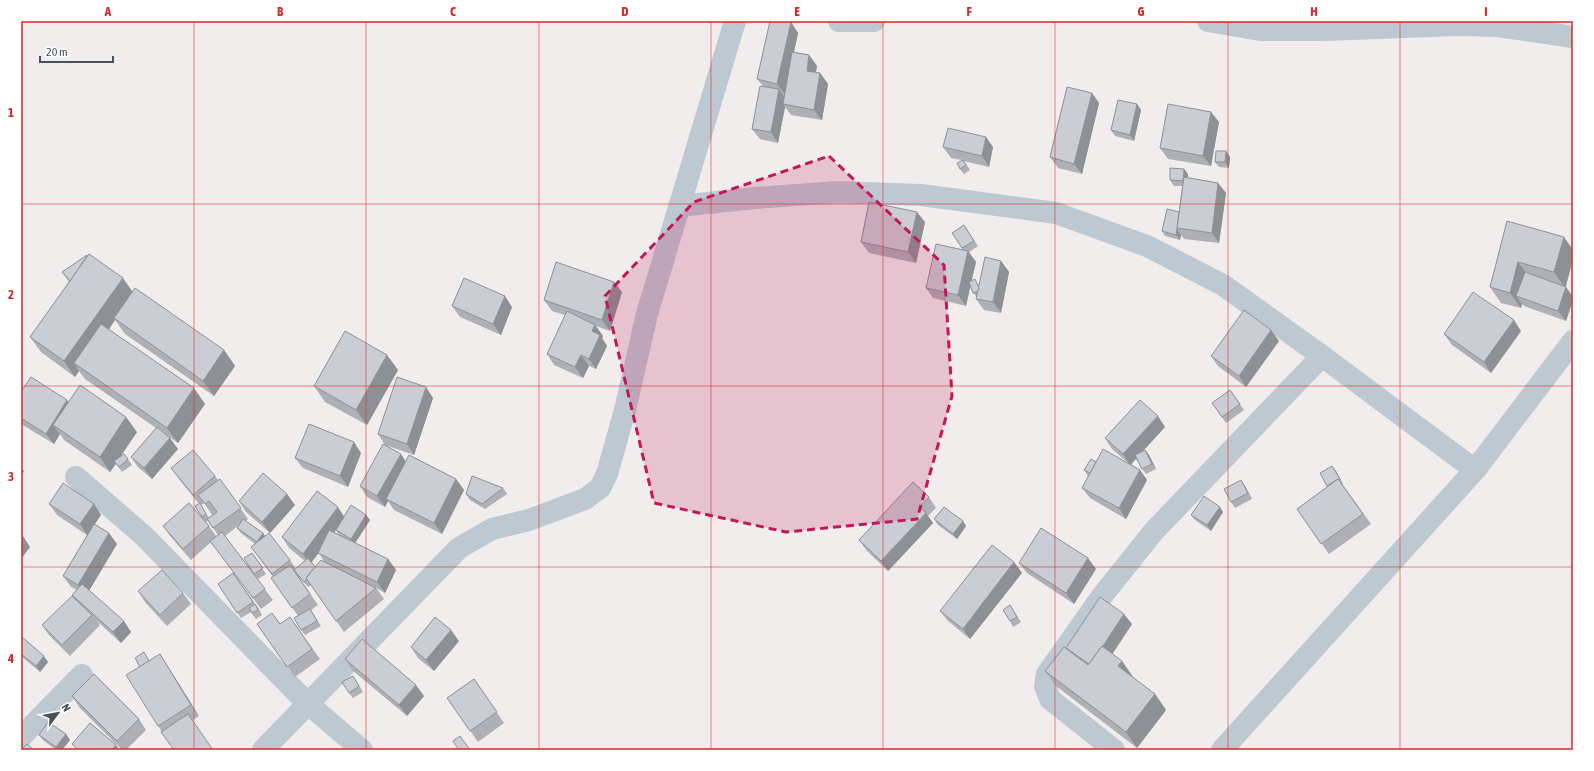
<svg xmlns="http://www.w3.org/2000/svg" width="1594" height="771" viewBox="0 0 1594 771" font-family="'Asap Condensed',sans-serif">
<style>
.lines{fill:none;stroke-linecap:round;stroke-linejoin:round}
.street{stroke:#bdc8d1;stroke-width:22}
.wall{fill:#aeb0b5;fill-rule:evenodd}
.shaded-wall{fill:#8d9094}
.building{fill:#cacdd3;stroke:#8d9094}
.marked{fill:#c2185b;fill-opacity:0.2;stroke:#c2185b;stroke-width:3;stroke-dasharray:8 5;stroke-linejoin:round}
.grid{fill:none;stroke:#d62828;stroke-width:1;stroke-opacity:0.55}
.neatline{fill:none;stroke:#d62828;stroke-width:1.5}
.grid-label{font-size:13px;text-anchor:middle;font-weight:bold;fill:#d62828}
</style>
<rect width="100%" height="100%" fill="#f1eded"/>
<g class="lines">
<g class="street">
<polyline points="839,21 874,21"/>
<polyline points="1208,21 1260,30 1325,30 1457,25 1497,26 1573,37"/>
<polyline points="679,206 755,198 838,192 921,195 1056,213 1147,246 1223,285 1322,356 1475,470"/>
<polyline points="76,477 144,536 307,703 362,750"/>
<polyline points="21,737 82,675"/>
<polyline points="263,750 459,548 492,529 529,520 585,499 600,488 607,474 625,410 647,314 735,21"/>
<polyline points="1114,750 1050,699 1045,686 1047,674 1102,596 1154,531 1322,356"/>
<polyline points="1222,750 1475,470 1573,341"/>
</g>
</g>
<g class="wall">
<polygon points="791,22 798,33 794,52 809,55 817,66 816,72 820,73 828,84 822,120 791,115 785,107 778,143 760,139 752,129 763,86 757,79"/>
<polygon points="1092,93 1099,103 1082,174 1058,168 1050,157"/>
<polygon points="1137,104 1141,110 1134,141 1115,136 1111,130"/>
<polygon points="1211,112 1219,122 1211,166 1168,159 1160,148"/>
<polygon points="943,147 993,147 989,167 964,161 970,170 964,174 960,169 962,160 951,158"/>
<polygon points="1226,151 1230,157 1229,168 1219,167 1215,162"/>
<polygon points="1184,169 1188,174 1188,178 1218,183 1226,193 1219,243 1184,239 1181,235 1180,240 1165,236 1162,231 1179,212 1182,186 1174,186 1170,180"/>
<polygon points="1507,221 1573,250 1573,259 1566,287 1573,297 1573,300 1566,321 1524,306 1522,304 1521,308 1501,303 1490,287"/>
<polygon points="925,222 916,263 869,253 861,242"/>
<polygon points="964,225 978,246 969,252 976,262 971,281 979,285 1001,261 1009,272 1001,313 984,310 976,299 977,297 973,293 970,285 966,306 933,298 926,288 963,250 952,233"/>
<polygon points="62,272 132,291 224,350 235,366 214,396 125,334 115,320 109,330 205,404 178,443 165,434 178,449 152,479 138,467 131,457 156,428 85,379 79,371 75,377 41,352 30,337 69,282"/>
<polygon points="614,282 622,292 610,331 596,326 603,336 602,338 607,346 596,369 589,366 583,378 554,365 547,354 565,315 552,311 544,300"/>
<polygon points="452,306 512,307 501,335 460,317"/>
<polygon points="1521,331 1491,373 1452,345 1444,334"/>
<polygon points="1279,341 1246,387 1218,366 1211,356"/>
<polygon points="398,370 367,425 325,402 314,386"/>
<polygon points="1230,390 1244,410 1226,423 1212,403"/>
<polygon points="21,392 69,402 137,432 121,456 128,459 132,465 122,472 116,464 110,472 64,440 60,434 54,444 21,424"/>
<polygon points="433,398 414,455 385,445 378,434"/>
<polygon points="1165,427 1143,451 1145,450 1149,455 1156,469 1146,474 1142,469 1136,459 1131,465 1140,470 1147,480 1126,519 1090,498 1082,488 1088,476 1084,470 1096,462 1128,463 1112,449 1105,438"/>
<polygon points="361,453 348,487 303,468 295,458"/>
<polygon points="405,461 456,479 464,490 442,534 394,510 388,501 385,507 367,497 360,486"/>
<path d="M171 468 215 476 218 480 220 479 248 519 246 521 263 533 265 536 290 560 296 569 305 561 289 548 282 537 344 516 366 515 370 520 355 543 388 559 396 570 385 593 376 588 384 599 344 632 311 585 308 587 298 576 318 605 311 610 321 626 305 635 301 630 298 616 271 578 273 577 251 547 255 544 241 533 237 528 239 525 225 536 273 600 261 609 211 542 191 560 171 537 163 526 203 519 195 506 199 504 179 479ZM204 503 212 515 209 518 201 505ZM208 521 218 535 216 536 206 522ZM336 530 339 535 342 537 334 533ZM319 553 325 563 315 567 312 562Z"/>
<polygon points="1336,471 1343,484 1343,485 1371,524 1329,554 1297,509 1327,487 1320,473"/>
<polygon points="1241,480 1252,499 1235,508 1231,502"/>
<polygon points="503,488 507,494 485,509 470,500 466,494"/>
<polygon points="929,497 936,508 928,516 933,523 888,571 867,551 859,540"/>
<polygon points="239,501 295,505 270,533 246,512"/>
<polygon points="49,504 94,504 101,515 95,524 117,544 89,590 131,632 121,643 97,621 100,625 70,656 49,635 42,625 76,600 72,595 77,590 71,587 63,576 87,535 57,515"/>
<polygon points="1223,512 1211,531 1195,520 1191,515"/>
<polygon points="934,519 966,526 957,539 938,525"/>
<polygon points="252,553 266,574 258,579 254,574"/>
<polygon points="1014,562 1022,573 970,639 948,621 940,611"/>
<polygon points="1019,563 1096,569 1074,604 1027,573"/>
<polygon points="233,573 259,609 262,615 256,619 251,612 241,618 218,584"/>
<polygon points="138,591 183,593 191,604 167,626 145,602"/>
<polygon points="1010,605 1021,622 1013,627 1010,621"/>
<polygon points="290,617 320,659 295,677 257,624 280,624"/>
<polygon points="1132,624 1112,654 1133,677 1155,694 1166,710 1137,748 1056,686 1045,671 1066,649"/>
<polygon points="21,639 48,662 40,672 21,656"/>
<polygon points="459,641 434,671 418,658 411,647"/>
<polygon points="160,654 167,665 199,716 193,720 162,732 158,726 149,661"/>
<polygon points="345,659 424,696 407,716 352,670"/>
<polygon points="353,676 363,692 353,698 349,693"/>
<polygon points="474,679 504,723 478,742 447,698"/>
<polygon points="72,696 139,719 146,730 126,750 122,750 79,707"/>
<polygon points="66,734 70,740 62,750 56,750 43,740 39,735"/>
</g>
<g class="shaded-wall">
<polygon points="791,22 798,33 785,94 777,84"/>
<polygon points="809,55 817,66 814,82 807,71"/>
<polygon points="820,73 828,84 822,120 814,110"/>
<polygon points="779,89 786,100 783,104 785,107 778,143 771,132"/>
<polygon points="1092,93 1099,103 1082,174 1074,164"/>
<polygon points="1137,104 1141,110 1134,141 1130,135"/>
<polygon points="1211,112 1219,122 1211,166 1203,156"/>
<polygon points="986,137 993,147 989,167 982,156"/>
<polygon points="1226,151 1230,157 1229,168 1225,162"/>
<polygon points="1184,169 1188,174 1187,186 1183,181"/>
<polygon points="1218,183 1226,193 1219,243 1212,233"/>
<polygon points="917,212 925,222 916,263 908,252"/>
<polygon points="1177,229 1181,235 1180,240 1176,235"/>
<polygon points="1564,237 1573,250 1573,259 1565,288 1554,272"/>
<polygon points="968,251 976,262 966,306 958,295"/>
<polygon points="1001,261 1009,272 1001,313 993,302"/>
<polygon points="1518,262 1529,277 1516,296 1522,304 1521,308 1510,293"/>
<polygon points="123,278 134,294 114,318 115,320 81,368 74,363 79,371 75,377 64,361"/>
<polygon points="614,282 622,292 610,331 602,320"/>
<polygon points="1566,287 1573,297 1573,300 1566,321 1558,311"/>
<polygon points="505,296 512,307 501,335 493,324"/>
<polygon points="1514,320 1521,331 1491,373 1484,362"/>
<polygon points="595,325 603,336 602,338 607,346 596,369 589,359 592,331"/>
<polygon points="1271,330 1279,341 1246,387 1239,376"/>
<polygon points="224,350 235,366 214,396 203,381"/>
<polygon points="387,355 398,370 367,425 356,410"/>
<polygon points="581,355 589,366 583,378 575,367"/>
<polygon points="426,387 433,398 414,455 407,444"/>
<polygon points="194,388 205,404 178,443 167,428"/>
<polygon points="67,400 75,411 53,425 60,434 54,444 46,434"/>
<polygon points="1158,416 1165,427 1130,465 1123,454"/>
<polygon points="126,417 137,432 110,472 100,457"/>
<polygon points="170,438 178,449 152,479 144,468"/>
<polygon points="354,442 361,453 348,487 340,476"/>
<polygon points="1145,450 1149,455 1156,469 1152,464"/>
<polygon points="401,454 408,465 386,499 388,501 385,507 377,496"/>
<polygon points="1332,466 1336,471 1343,484 1340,479"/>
<polygon points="21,467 24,471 21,477"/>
<polygon points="1140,470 1147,480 1126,519 1119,508"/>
<polygon points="456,479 464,490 442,534 434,523"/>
<polygon points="1241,480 1245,486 1252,499 1248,493"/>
<polygon points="287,494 295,505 270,533 262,522"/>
<polygon points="94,504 101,515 87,535 80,524"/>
<polygon points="338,507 345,518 310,564 303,554"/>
<polygon points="1220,507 1223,512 1211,531 1207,525"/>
<polygon points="926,513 933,523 888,571 881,561"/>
<polygon points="366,515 370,520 354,545 351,539"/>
<polygon points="963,521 966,526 957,539 953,534"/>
<polygon points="109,533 117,544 86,596 78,585"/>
<polygon points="263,533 267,539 257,542"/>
<polygon points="23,536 30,547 21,559 21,538"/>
<polygon points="1088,558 1096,569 1074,604 1066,593"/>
<polygon points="388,559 396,570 385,593 377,582"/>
<polygon points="1014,562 1022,573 970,639 963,629"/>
<polygon points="1124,614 1132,624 1098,676 1090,665"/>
<polygon points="124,621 131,632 121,643 113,632"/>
<polygon points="451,630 459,641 434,671 426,660"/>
<polygon points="160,654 167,665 199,716 191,705"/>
<polygon points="44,656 48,662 40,672 36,666"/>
<polygon points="1122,661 1133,677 1129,682 1118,666"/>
<polygon points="416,685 424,696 407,716 399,705"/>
<polygon points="1155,694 1166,710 1137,748 1126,732"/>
<polygon points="66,734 70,740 62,750 58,750 56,747"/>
<polygon points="116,745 119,750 112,750"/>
</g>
<g class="building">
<polygon points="770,21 786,21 791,22 777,84 757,79"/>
<polygon points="792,52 809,55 807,71 820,73 814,110 783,104"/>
<polygon points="760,86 779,89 771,132 752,129"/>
<polygon points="1067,87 1092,93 1074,164 1050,157"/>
<polygon points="1118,100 1137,104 1130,135 1111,130"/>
<polygon points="1168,104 1211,112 1203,156 1160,148"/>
<polygon points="948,128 986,137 982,156 943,147"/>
<polygon points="1216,151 1226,151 1225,162 1215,162"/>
<polygon points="963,160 966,165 960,169 957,163"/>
<polygon points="1170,168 1184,169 1183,181 1170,180"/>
<polygon points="1184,177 1218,183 1212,233 1177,228"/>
<polygon points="869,202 917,212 908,252 861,242"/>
<polygon points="1167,209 1179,212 1177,228 1177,229 1176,235 1162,231"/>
<polygon points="1507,221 1564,237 1554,272 1518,262 1510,293 1490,287"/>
<polygon points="964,225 974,241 962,248 952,233"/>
<polygon points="936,244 968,251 958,295 926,288"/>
<polygon points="89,254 123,278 64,361 30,337"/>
<polygon points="87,255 87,256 70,281 62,272"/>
<polygon points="985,257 1001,261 993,302 976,299"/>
<polygon points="556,262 614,282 602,320 544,300"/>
<polygon points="1525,272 1566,287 1558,311 1516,296"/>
<polygon points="464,278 505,296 493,324 452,306"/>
<polygon points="975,279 979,288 978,291 973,293 969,282"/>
<polygon points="135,288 224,350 203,381 114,318"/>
<polygon points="1473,292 1514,320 1484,362 1444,334"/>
<polygon points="1244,310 1271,330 1239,376 1211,356"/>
<polygon points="567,311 595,325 592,331 600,335 589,359 581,355 575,367 547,354"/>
<polygon points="101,324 194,388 167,428 74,363"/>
<polygon points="345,331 387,355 356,410 314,386"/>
<polygon points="31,377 67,400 46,434 21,418 21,392"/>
<polygon points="397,377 426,387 407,444 378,434"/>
<polygon points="80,385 126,417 100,457 53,425"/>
<polygon points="1230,390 1240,404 1222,417 1212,403"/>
<polygon points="1140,400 1158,416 1123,454 1105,438"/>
<polygon points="309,424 354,442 340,476 295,458"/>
<polygon points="157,427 170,438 144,468 131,457"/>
<polygon points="383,444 401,454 377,496 360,486"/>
<polygon points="1103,449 1140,470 1119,508 1082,488"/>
<polygon points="193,450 215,476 193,495 171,468"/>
<polygon points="1145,450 1152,464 1142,469 1135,455"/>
<polygon points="124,454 128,459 119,467 114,461"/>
<polygon points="409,455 456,479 434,523 386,499"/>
<polygon points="1091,459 1096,462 1090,473 1084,470"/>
<polygon points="1332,466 1340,479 1339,480 1338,479 1327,486 1320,473"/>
<polygon points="263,473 287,494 262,522 239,501"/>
<polygon points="472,476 503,488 482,504 466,494"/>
<polygon points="220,479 241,508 213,528 207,519 217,512 209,501 205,504 198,495"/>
<polygon points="1338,479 1363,514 1321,544 1297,509"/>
<polygon points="1241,480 1248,493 1231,502 1224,489"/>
<polygon points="913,482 929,497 919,507 926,513 881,561 859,540"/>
<polygon points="63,483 94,504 80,524 49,504"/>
<polygon points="317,491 338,507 303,554 282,537"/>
<polygon points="1204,496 1220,507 1207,525 1191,515"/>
<polygon points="189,503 209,526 183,549 163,526"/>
<polygon points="200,503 206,514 202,517 195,506"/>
<polygon points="351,505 366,515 351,539 336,530"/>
<polygon points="944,507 963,521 953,534 934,519"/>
<polygon points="243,519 263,533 257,542 237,528"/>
<polygon points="94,524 109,533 78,585 63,576"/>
<polygon points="1041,528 1088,558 1066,593 1019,563"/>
<polygon points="329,530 388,559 377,582 318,553"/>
<polygon points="222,532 265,589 253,598 210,541"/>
<polygon points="269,533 290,560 272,574 251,547"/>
<polygon points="992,545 1014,562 963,629 940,611"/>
<polygon points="252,553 263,568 254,574 244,558"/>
<polygon points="308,558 315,567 306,578 307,579 304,582 294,570"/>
<polygon points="321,560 376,588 336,621 306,578"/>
<polygon points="290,565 310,594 292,608 271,578"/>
<polygon points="162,570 183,593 160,615 138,591"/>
<polygon points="233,573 253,602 237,613 218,584"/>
<polygon points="82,584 124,621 113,632 72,595"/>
<polygon points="72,596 92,615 62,645 42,625"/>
<polygon points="1100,597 1124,614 1103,646 1102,646 1089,664 1066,648"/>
<polygon points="255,604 258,610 252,613 249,608"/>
<polygon points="1010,605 1017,617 1010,621 1003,610"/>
<polygon points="310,609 317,621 301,630 294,618"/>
<polygon points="272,613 280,624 290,617 312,649 287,667 257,624"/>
<polygon points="435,617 451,630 426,660 411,647"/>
<polygon points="22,637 44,656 36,666 21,654 21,639"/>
<polygon points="362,639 416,685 399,705 345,659"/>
<polygon points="1102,646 1122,661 1118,666 1155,694 1126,732 1045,671 1064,647 1088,665"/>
<polygon points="144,652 149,661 140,667 135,658"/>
<polygon points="160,654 191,705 158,726 126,675"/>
<polygon points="94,674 139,719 117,741 72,696"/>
<polygon points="353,676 359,686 349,693 342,682"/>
<polygon points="474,679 497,712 470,731 447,698"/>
<polygon points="188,714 213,750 174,750 161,732"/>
<polygon points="48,722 66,734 56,747 39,735"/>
<polygon points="90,723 116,745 112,750 78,750 72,744"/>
<polygon points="460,736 470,750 459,750 453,741"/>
<polygon points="27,744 34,750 21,750"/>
</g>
<path class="marked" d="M829 156 944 265 952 396 917 519 786 532 654 503 605 296 694 202Z"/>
<path class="grid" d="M194 21V750M366 21V750M539 21V750M711 21V750M883 21V750M1055 21V750M1228 21V750M1400 21V750M21 204H1573M21 386H1573M21 567H1573"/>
<rect width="1594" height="771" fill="none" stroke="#ffffff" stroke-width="44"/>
<g transform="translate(58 713) rotate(58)" stroke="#ffffff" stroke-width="3" paint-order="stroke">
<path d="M0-3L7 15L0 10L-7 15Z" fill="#45515c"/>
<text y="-6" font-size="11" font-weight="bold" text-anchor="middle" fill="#45515c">N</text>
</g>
<path d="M40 56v6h73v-6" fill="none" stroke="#45515c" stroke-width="2"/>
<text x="46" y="56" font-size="12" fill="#45515c" stroke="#ffffff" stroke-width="3" paint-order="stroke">20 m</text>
<rect x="22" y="22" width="1550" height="727" class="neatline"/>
<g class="grid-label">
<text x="108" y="16">A</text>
<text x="280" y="16">B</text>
<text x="453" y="16">C</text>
<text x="625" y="16">D</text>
<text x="797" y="16">E</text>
<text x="969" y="16">F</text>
<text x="1141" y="16">G</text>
<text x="1314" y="16">H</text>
<text x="1486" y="16">I</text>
<text x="11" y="117">1</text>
<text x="11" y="299">2</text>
<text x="11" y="481">3</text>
<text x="11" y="663">4</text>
</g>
</svg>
